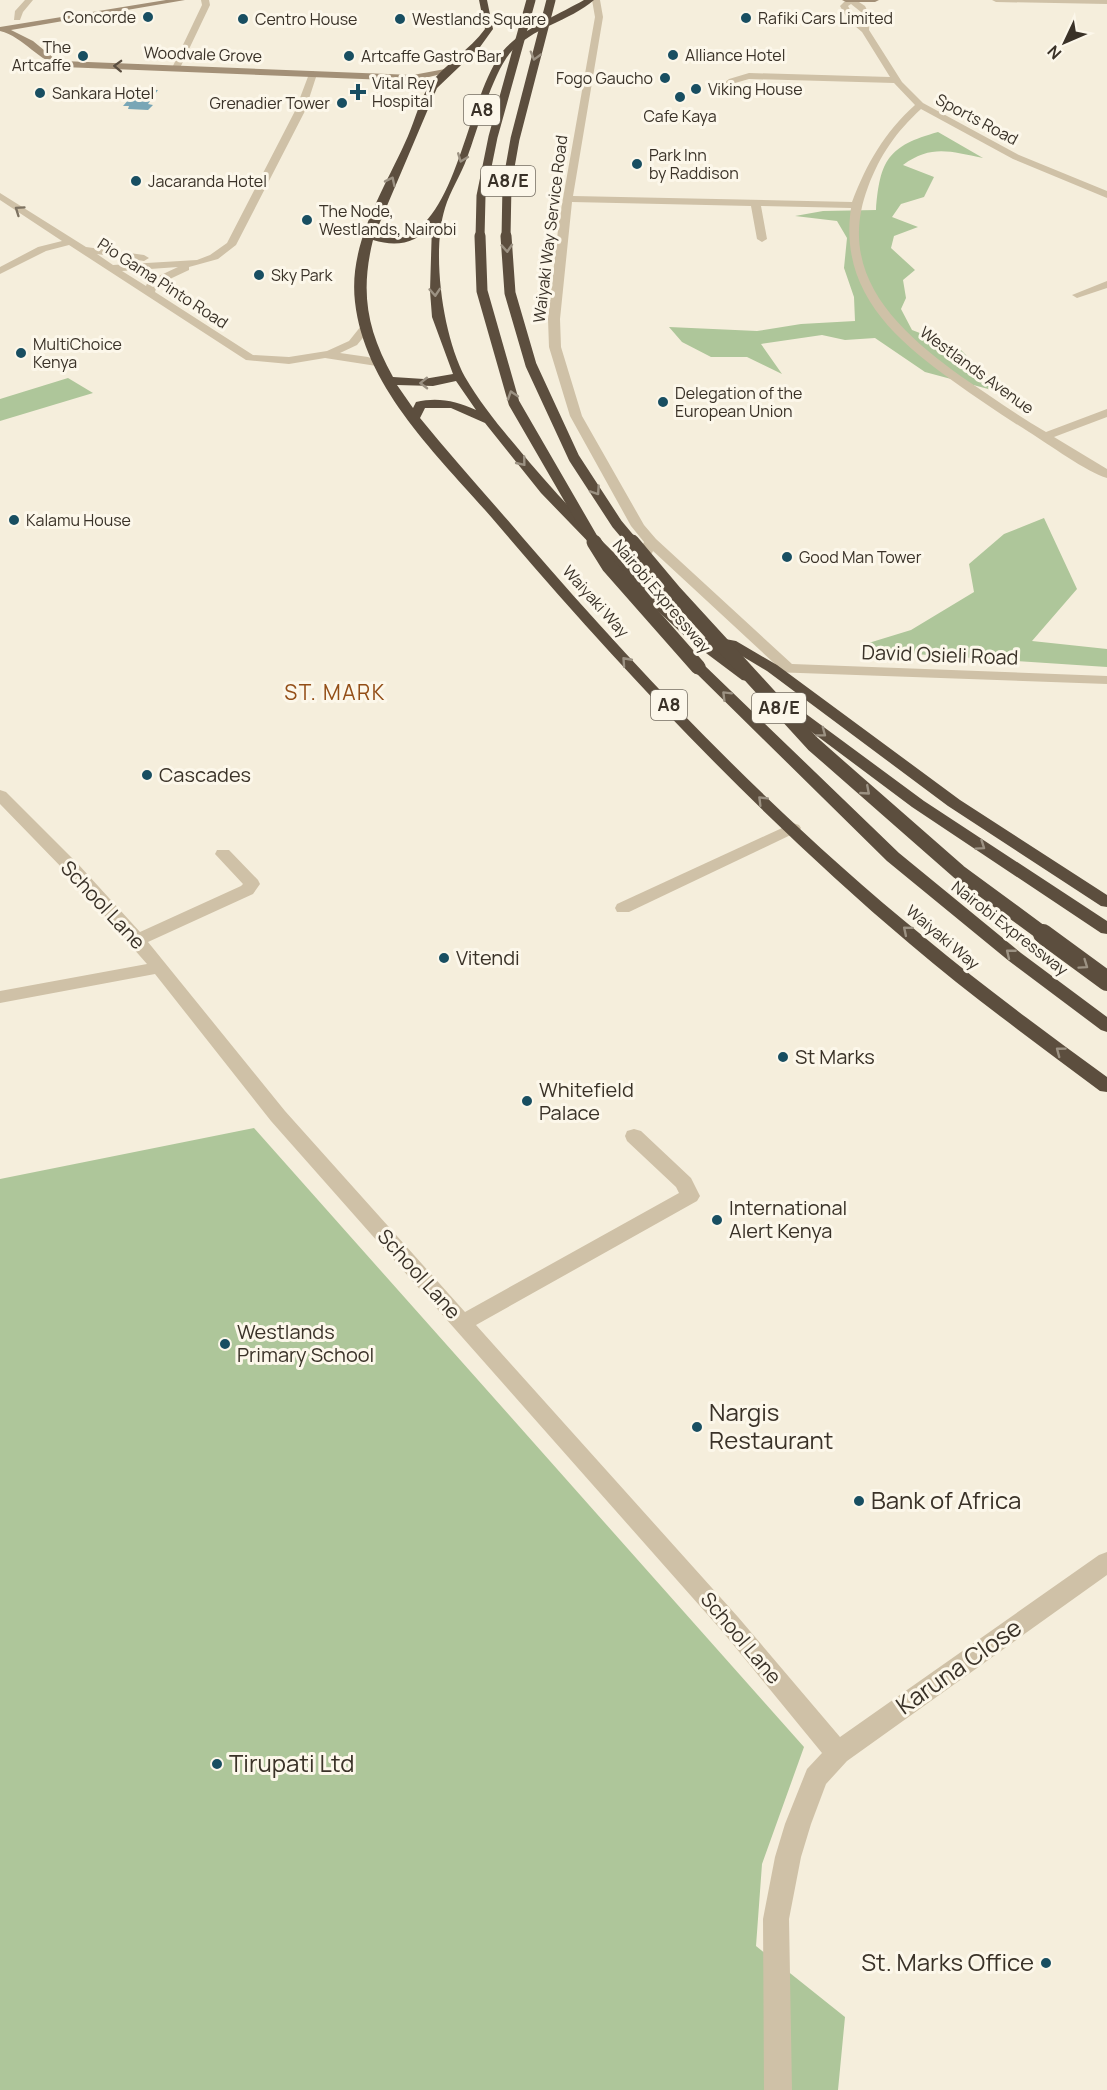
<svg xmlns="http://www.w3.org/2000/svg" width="1107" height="2090" viewBox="0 0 1107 2090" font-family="Manrope,sans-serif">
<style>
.green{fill:#aec69a}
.water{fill:#78a6b6}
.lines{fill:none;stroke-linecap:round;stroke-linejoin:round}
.street{fill:#cfc1a7;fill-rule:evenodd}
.secondary{fill:#a39077;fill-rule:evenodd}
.highway{fill:#5c4e3e;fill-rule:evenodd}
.highway-bridge-far3{stroke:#5c4e3e;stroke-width:9}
.highway-bridge-far2{stroke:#5c4e3e;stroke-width:11}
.highway-bridge-far1{stroke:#5c4e3e;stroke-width:15}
.highway-bridge{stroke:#5c4e3e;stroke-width:20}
.oneway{stroke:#9c9283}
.oneway2{stroke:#5a4e40}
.oneway3{stroke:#7d7261}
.poi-dot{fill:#184e61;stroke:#fcf7ea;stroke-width:2}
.labels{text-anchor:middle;stroke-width:6;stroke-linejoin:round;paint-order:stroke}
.far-poi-label{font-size:16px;fill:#3a3228;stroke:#fcf7ea;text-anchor:start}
.far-street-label{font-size:16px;fill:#3a3228;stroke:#fcf7ea}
.shield{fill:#fcf7ea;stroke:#746d62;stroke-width:1.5}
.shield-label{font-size:18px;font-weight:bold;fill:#3a3228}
.street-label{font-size:20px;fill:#3a3228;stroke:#fcf7ea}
.poi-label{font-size:20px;fill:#3a3228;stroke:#fcf7ea;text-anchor:start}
.neighbourhood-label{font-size:21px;letter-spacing:1.5px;fill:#934e17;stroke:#fcf7ea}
.near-poi-label{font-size:24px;fill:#3a3228;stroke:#fcf7ea;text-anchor:start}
.near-street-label{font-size:24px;fill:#3a3228;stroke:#fcf7ea}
</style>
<rect width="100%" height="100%" fill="#f5eedc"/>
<g class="green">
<path d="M938 132 983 158C951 152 932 144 903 165L934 177 924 197 901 204 892 217 918 227 894 236 891 248 915 270 903 280 906 298 901 309 912 330 959 348 1003 393 925 372 875 338 845 340 822 335 761 344 782 374 747 357H711L682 342 669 327 757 331 801 324 855 321 854 297 844 268 847 238 837 221 795 216 823 211 876 210C880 160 888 146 938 132Z"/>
<polygon points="68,378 93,393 0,421 0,399"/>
<polygon points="1044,518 1077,589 1032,641 1107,649 1107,667 884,652 862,645 911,630 974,592 969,564 1004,534"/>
<polygon points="254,1128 804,1747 762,1864 756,1946 845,2017 838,2090 0,2090 0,1179"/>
</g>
<polygon class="water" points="138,89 158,90 148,104 153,105 148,110 128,109 129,106 123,106"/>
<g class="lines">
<g class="street">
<polygon points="25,0 33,0 23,12 20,20 14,20 15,11"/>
<polygon points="201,0 209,0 210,5 180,68 173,70 172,68 202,5"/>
<path d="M592 0H600L603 17 573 196 852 202C867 163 884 133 915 105L894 83 749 79 735 83 724 91 717 89 729 79 749 73 890 77 862 32 848 20 840 6 846 0H856L865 6 870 16 869 30 902 82 923 103 1019 155 1107 191V198L1013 159 921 109C896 132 880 155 868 187 835 274 898 331 962 377 990 396 1017 415 1046 432L1107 409V417L1054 437 1107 469V478C1088 473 1047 443 1029 432 1003 416 978 399 953 381 893 338 839 290 851 208L761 206 767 239 762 242 757 239 751 206 572 202 560 319 561 347 582 416 644 525 656 539 792 664 1107 676V684L772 672 765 668 767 665 775 664 653 551 638 583H628L626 580 644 542 631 526 570 416 549 347 548 319 559 221 595 17ZM851 4 861 12 863 24 854 17 848 6Z"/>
<polygon points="992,0 1107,0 1107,4 996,2"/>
<path d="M313 71 317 74 305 111 236 245 218 259 189 267V270L157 285 155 292 253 355 289 357 327 351 349 341 361 326H369L371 328 357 345 340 353 368 357 383 363V367L325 358 289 364 246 360 69 245 46 251 0 274V267L38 247 62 241 0 200V193L86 247 144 255 149 258 144 261 97 254 113 265 197 260 210 255 227 243 295 111 309 74ZM178 267 148 281 146 286 122 271Z"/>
<polygon points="1107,281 1107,288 1077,298 1072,295"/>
<polygon points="0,790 6,792 78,864 140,932 241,886 243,884 215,854 217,850 229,850 258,880 260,884 253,894 148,942 285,1111 465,1312 679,1193 676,1187 627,1141 625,1136 627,1131 634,1129 641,1131 691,1178 700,1196 697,1201 476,1325 738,1617 840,1737 1099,1555 1107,1552 1107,1575 847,1761 826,1784 811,1824 801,1857 789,1919 792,2090 764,2090 763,1919 775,1857 785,1824 807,1769 822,1753 722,1631 271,1121 155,974 0,1003 0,991 147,964 66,872 0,804"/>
<polygon points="793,823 799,825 801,828 799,831 629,912 617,912 615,908 617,904"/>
</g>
<g class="secondary">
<path d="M166 0H185L11 30 33 41 56 60 63 61 413 75 445 69 449 72 413 81 63 67C39 62 24 37 0 31V27Z"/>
<polygon points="842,0 879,0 875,2 846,2"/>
</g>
<g class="highway">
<path d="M479 0H487L493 29 480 47 437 88 375 234C384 237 396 240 406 236 459 214 468 95 503 51 520 30 560 14 584 0H594C570 21 531 28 510 53 491 77 478 129 467 158 461 175 450 191 445 208 431 253 443 336 465 377 479 401 498 425 516 446 572 515 636 575 700 635L704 638 709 636 736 641 777 665 960 800 1107 895V907L1101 906 948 806 767 671 727 647 713 645 754 677 747 681 742 680 690 641 628 583 541 493 485 423 451 408H425L420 418C453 459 489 498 523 538 646 681 778 818 924 937 983 986 1045 1032 1107 1077V1092L1100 1091C1036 1043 971 996 910 944 760 817 625 674 498 525 443 460 365 391 355 302 348 242 385 189 408 136 415 120 420 99 430 84 446 63 470 50 485 29ZM432 225 430 291 432 317 453 374 424 379 393 377C367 330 360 293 373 240 396 247 416 244 432 225ZM456 381 476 410C456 401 438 397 416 402L413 408 397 385 433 386Z"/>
<polygon points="698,663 703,664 899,853 1021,953 1107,1017 1107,1032 1101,1030 1009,961 887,861 693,670 691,667 693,664"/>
<polygon points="774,693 779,694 924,801 1107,921 1107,934 1101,933 912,807 769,700 767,697 769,694"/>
</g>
<g class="highway-bridge-far3">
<polyline points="480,238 481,196 493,137 531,0"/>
<polyline points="506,238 507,184 515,139 551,0"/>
</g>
<g class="highway-bridge-far2">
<polyline points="480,236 482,291 514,403 595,543"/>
<polyline points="506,236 510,293 531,365 574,458 617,524 633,543"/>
</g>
<g class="highway-bridge-far1">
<polyline points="594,542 609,566 698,667"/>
<polyline points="632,542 674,592 813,744 959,872 1046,936"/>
</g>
<polyline class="highway-bridge" points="1043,934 1107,981"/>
</g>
<defs><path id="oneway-chevron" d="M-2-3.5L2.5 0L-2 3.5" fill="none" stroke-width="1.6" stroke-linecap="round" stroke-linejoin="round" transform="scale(1.5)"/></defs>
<g class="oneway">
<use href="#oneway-chevron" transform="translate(535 56) rotate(106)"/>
<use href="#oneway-chevron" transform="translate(462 158) rotate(111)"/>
<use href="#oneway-chevron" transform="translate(391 181) rotate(-64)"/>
<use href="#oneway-chevron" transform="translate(507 248) rotate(86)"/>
<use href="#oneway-chevron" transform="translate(435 292) rotate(86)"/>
<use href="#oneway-chevron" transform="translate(424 383) rotate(179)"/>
<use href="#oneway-chevron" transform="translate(512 395) rotate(-108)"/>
<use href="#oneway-chevron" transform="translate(522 462) rotate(51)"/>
<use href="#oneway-chevron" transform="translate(596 491) rotate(56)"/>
<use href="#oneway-chevron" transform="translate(626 661) rotate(-132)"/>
<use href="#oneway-chevron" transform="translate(726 695) rotate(-135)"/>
<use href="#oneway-chevron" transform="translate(822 733) rotate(37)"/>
<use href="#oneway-chevron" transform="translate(866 791) rotate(41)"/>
<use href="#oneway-chevron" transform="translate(762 800) rotate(-135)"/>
<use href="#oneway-chevron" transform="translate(981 846) rotate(34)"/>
<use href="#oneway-chevron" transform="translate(907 930) rotate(-140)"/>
<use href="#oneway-chevron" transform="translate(1010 953) rotate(-141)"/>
<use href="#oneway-chevron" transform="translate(1084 965) rotate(35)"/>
<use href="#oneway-chevron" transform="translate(1060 1051) rotate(-143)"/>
</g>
<use class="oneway2" href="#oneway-chevron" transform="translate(118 66) rotate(-178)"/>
<use class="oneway3" href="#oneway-chevron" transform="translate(19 210) rotate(-145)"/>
<g class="poi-dot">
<circle cx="148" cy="17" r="6"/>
<circle cx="746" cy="18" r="6"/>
<circle cx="243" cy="19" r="6"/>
<circle cx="400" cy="19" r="6"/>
<circle cx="673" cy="55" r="6"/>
<circle cx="83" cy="56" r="6"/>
<circle cx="349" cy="56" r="6"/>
<circle cx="665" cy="78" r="6"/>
<circle cx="696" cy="89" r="6"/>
<path d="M355 83h6v6h6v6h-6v6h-6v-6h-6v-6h6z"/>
<circle cx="40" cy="93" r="6"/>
<circle cx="680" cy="97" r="6"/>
<circle cx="342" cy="103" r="6"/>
<circle cx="637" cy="164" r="6"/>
<circle cx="136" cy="181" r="6"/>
<circle cx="307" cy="220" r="6"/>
<circle cx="259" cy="275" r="6"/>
<circle cx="21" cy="353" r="6"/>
<circle cx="663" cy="402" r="6"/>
<circle cx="14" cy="520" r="6"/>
<circle cx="787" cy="557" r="6"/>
<circle cx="147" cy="775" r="6"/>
<circle cx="444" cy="958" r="6"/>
<circle cx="783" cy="1057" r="6"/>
<circle cx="527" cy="1101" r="6"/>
<circle cx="717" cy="1220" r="6"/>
<circle cx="225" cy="1344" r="6"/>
<circle cx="697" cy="1427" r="6"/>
<circle cx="859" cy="1501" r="6"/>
<circle cx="217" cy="1764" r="6"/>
<circle cx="1046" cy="1963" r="6"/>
</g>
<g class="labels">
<g class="far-poi-label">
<text x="136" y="23" text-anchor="end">Concorde</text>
<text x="758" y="24">Rafiki Cars Limited</text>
<text x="255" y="25">Centro House</text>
<text x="412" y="25">Westlands Square</text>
<text x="71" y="53" text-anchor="end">The<tspan x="71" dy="18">Artcaffe</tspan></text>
<text x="685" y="61">Alliance Hotel</text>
<text x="361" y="62">Artcaffe Gastro Bar</text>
<text x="653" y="84" text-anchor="end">Fogo Gaucho</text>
<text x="372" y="89">Vital Rey<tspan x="372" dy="18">Hospital</tspan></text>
<text x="708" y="95">Viking House</text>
<text x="52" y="99">Sankara Hotel</text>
<text x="330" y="109" text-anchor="end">Grenadier Tower</text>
<text x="680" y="122" text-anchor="middle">Cafe Kaya</text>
<text x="649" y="161">Park Inn<tspan x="649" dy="18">by Raddison</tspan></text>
<text x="148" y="187">Jacaranda Hotel</text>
<text x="319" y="217">The Node,<tspan x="319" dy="18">Westlands, Nairobi</tspan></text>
<text x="271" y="281">Sky Park</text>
<text x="33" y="350">MultiChoice<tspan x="33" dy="18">Kenya</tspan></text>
<text x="675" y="399">Delegation of the<tspan x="675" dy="18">European Union</tspan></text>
<text x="26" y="526">Kalamu House</text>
<text x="799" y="563">Good Man Tower</text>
</g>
<g class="far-street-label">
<text transform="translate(203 54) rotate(2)" y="6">Woodvale Grove</text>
<text transform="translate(977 119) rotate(28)" y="6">Sports Road</text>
<text transform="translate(550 229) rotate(-83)" y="6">Waiyaki Way Service Road</text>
<text transform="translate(163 283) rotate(33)" y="6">Pio Gama Pinto Road</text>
<text transform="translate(977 370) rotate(36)" y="6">Westlands Avenue</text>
<text transform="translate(662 596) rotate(50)" y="6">Nairobi Expressway</text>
<text transform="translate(596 601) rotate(48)" y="6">Waiyaki Way</text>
<text transform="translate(1010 928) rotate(38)" y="6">Nairobi Expressway</text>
<text transform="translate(943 937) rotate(40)" y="6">Waiyaki Way</text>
</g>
<g class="shield">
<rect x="464" y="95" width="36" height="30" rx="4.5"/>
<rect x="481" y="166" width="54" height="30" rx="4.5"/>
<rect x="651" y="690" width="36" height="30" rx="4.5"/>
<rect x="752" y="693" width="54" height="30" rx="4.5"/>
</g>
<g class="shield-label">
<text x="482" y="116">A8</text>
<text x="508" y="187">A8/E</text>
<text x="669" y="711">A8</text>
<text x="779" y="714">A8/E</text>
</g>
<g class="street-label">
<text transform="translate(940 655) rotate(2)" y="7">David Osieli Road</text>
<text transform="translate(103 905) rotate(47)" y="7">School Lane</text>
<text transform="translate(419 1274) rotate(48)" y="7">School Lane</text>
<text transform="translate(741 1638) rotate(50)" y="7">School Lane</text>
</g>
<g class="poi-label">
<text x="159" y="782">Cascades</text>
<text x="456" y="965">Vitendi</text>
<text x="795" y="1064">St Marks</text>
<text x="539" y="1097">Whitefield<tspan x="539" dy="23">Palace</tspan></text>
<text x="729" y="1215">International<tspan x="729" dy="23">Alert Kenya</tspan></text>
<text x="237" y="1339">Westlands<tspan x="237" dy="23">Primary School</tspan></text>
</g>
<g class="neighbourhood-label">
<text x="335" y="700">ST. MARK</text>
</g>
<g class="near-poi-label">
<text x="709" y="1421">Nargis<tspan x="709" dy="28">Restaurant</tspan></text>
<text x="871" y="1509">Bank of Africa</text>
<text x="229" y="1772">Tirupati Ltd</text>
<text x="1034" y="1971" text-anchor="end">St. Marks Office</text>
</g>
<g class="near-street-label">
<text transform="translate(959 1667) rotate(-35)" y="8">Karuna Close</text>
</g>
</g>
<g transform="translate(1065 42) rotate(226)" stroke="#fcf7ea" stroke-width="4.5" paint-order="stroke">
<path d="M0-4.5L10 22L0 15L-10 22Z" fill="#3a3228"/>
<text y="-9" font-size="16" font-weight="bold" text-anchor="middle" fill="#3a3228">N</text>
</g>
</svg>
